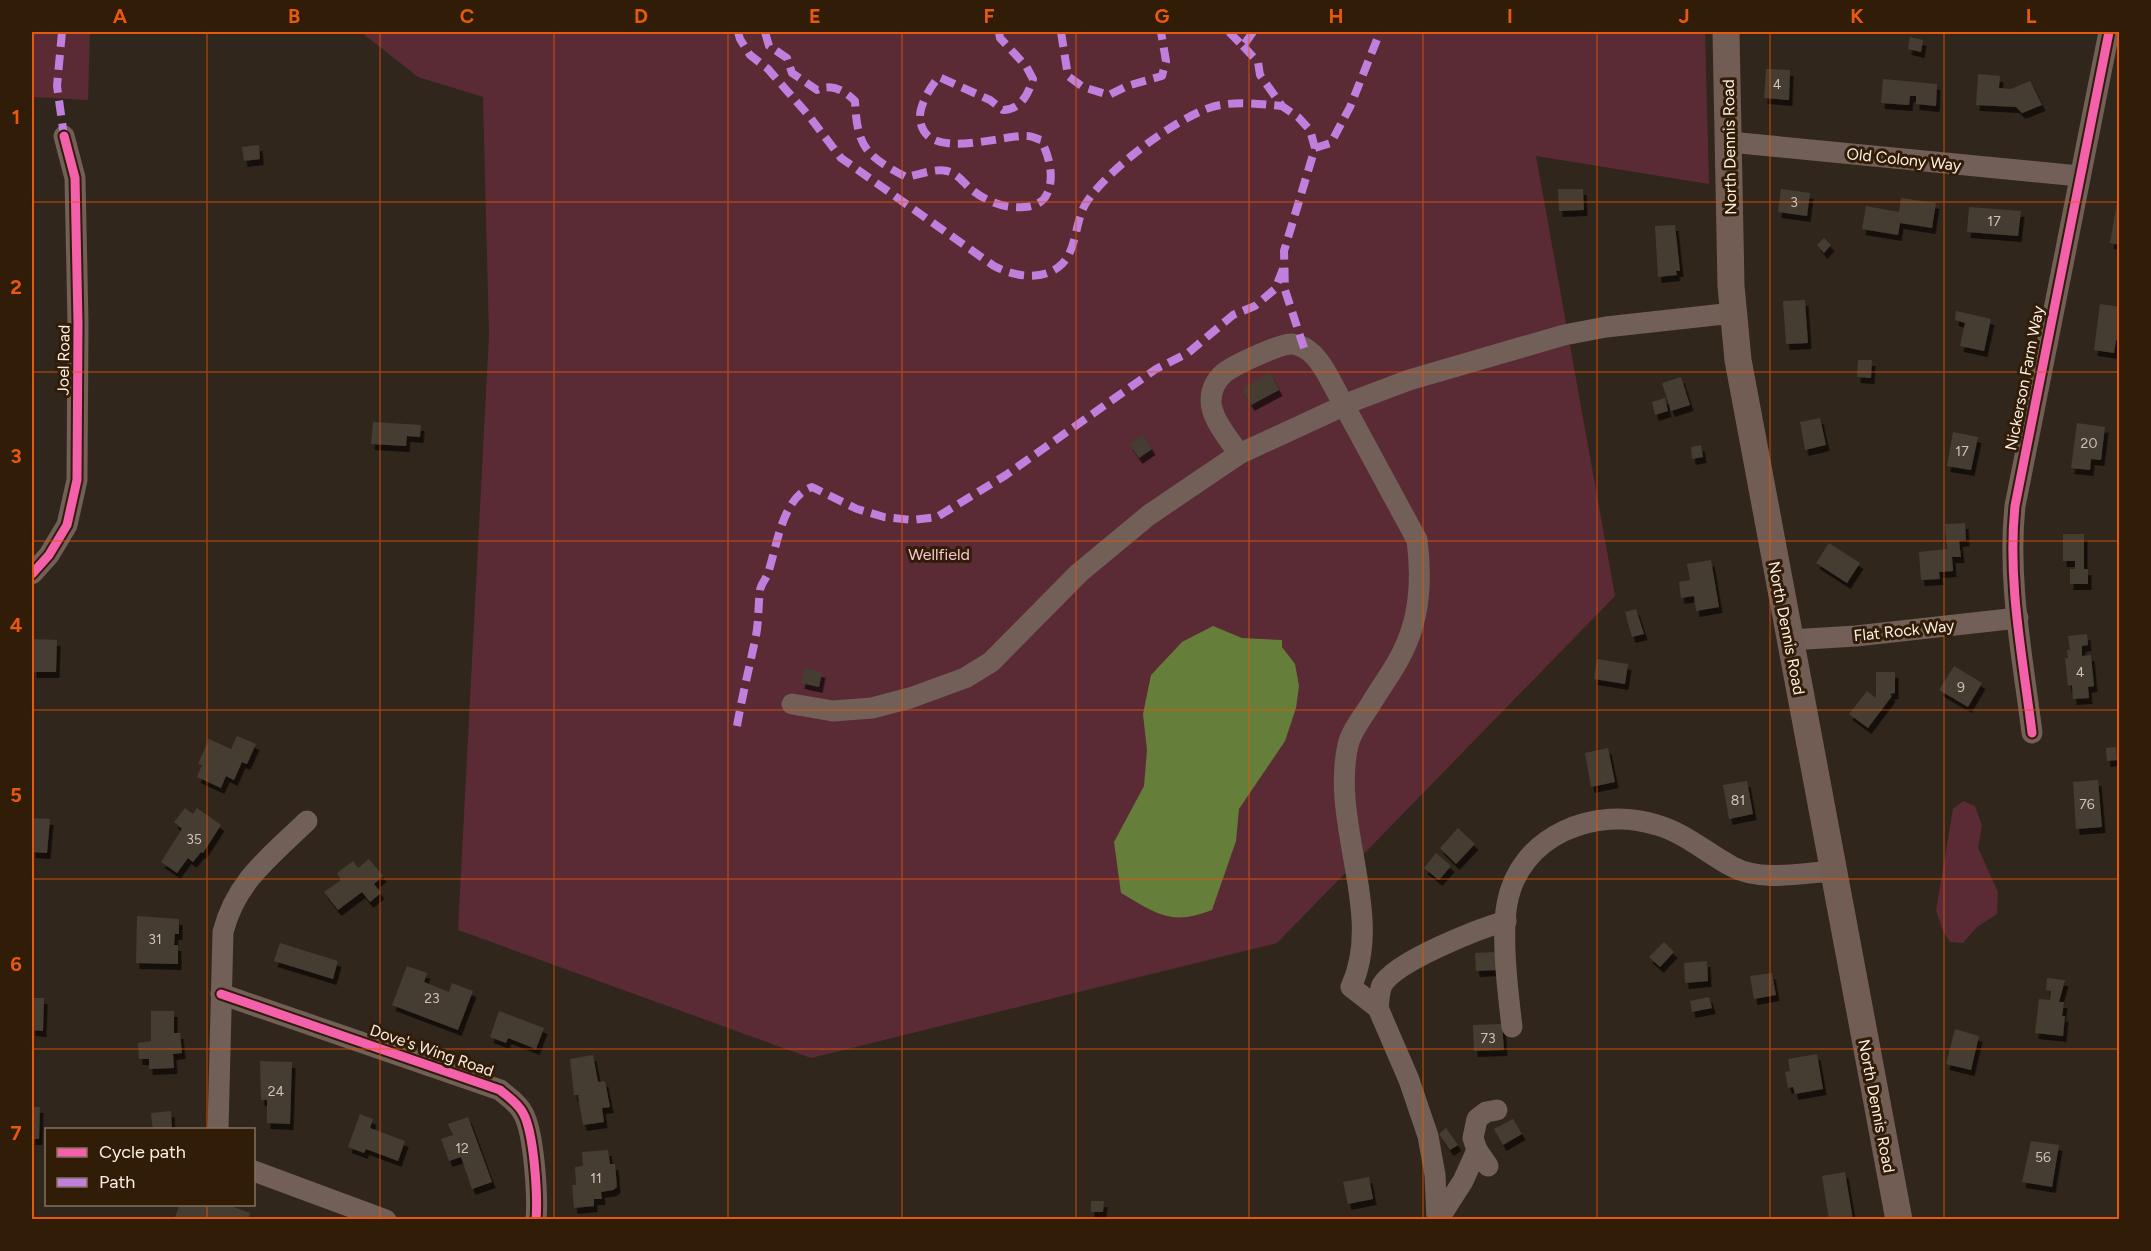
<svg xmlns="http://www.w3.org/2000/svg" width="2151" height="1251" viewBox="0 0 2151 1251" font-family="Figtree,sans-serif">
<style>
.green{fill:#5b2b35}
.water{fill:#657e39}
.building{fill:#443d33;filter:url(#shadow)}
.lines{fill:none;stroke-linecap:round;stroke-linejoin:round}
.minor{stroke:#715f58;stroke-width:21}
.major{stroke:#725d55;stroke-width:27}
.quiet{stroke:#c07fdc;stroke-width:8;stroke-dasharray:15 8;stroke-linecap:butt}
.cycleway-casing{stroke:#311d07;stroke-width:13}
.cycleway{stroke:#f560ab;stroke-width:9}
.grid{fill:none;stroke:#e8590c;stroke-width:1.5;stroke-opacity:0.55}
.labels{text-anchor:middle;stroke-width:6;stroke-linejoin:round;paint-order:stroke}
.number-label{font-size:14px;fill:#cfc2b6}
.street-label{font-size:16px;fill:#fdefe2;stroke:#311d07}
.park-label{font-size:16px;fill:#f7c8d0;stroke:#311d07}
.neatline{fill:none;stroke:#e8590c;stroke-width:2}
.grid-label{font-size:20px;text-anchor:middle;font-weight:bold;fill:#e8590c}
</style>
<defs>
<filter id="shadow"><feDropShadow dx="3.5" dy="6" stdDeviation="0" flood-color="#0009"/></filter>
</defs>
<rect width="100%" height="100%" fill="#31261b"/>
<g class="green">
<polygon points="32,32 90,32 88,100 32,97"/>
<polygon points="361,32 1705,32 1709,184 1536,156 1615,596 1277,943 811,1058 458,930 489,335 483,97 418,77"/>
<polygon points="1963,801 1975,806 1982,826 1978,848 1998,892 1997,914 1977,927 1963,943 1950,942 1943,931 1936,910 1953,809"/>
</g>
<path class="water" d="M1213 626 1242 638 1282 640V647L1295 664 1299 686 1296 708 1285 741 1239 809 1236 841 1212 910C1171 926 1157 914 1121 893L1114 842 1144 786 1147 750 1143 714 1151 675 1182 642Z"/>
<g class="building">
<polygon points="1910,37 1923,40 1921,52 1908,49"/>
<polygon points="1766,69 1790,70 1789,100 1764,98"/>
<polygon points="1978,74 2000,76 1999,88 2011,89 2030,81 2042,105 2022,113 2016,107 1976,105"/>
<polygon points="1883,79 1937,84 1936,106 1916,104 1916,96 1910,96 1909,105 1881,103"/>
<polygon points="259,145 260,159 244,161 242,147"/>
<polygon points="1558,189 1583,189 1584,210 1559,211"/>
<polygon points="1781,189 1810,193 1807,216 1778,212"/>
<polygon points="1901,198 1936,203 1932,228 1900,223 1898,235 1862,229 1866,206 1899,212"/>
<polygon points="2117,203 2120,204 2120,245 2110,243"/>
<polygon points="1969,207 2021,211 2018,236 1967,232"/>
<polygon points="1675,225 1680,271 1676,271 1677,275 1658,277 1655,226"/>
<polygon points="1824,238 1831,245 1824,253 1817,245"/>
<polygon points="1805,300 1808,343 1786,344 1783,301"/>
<polygon points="2100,304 2120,307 2120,341 2116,340 2114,353 2094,350"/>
<polygon points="1956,311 1991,319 1984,351 1960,346 1965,323 1955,320"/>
<polygon points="1858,360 1872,360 1871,378 1857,377"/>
<polygon points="1270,373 1279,390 1251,405 1242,389"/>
<polygon points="1681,377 1690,405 1671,411 1662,383"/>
<polygon points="1665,398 1668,411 1655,415 1652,402"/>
<polygon points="1820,418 1826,445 1805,450 1800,422"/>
<polygon points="373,422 421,425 420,437 407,436 406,446 371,444"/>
<polygon points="2077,423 2105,427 2101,460 2091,459 2090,470 2071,468"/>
<polygon points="1953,432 1978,437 1971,470 1947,466"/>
<polygon points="1143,435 1152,449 1139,458 1129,444"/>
<polygon points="1701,445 1703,457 1692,459 1691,447"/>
<polygon points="1965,523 1966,540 1959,541 1961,557 1952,557 1953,571 1939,572 1940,579 1921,580 1919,552 1947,549 1945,524"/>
<polygon points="2063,534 2084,534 2084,569 2088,569 2088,584 2070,584 2070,569 2075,569 2075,561 2063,561"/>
<polygon points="1829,543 1860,563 1847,583 1816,563"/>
<polygon points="1711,560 1719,607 1696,611 1694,596 1681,598 1679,582 1690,580 1687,564"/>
<polygon points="1636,609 1644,634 1632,637 1625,612"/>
<polygon points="2087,634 2088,645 2082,646 2082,656 2091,655 2094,686 2088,687 2089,698 2073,699 2072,685 2068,686 2065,658 2068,658 2067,650 2070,650 2068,636"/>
<polygon points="33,639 57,640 56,672 33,672"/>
<polygon points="1597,659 1628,664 1625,684 1594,679"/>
<polygon points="1954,666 1982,683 1968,707 1939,690"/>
<polygon points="804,668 822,672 819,687 801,683"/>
<polygon points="1876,672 1895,672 1895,693 1890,694 1892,696 1868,728 1849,714 1867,691 1876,698"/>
<polygon points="237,736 256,744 247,764 242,762 234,780 226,776 221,788 197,777 202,765 198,764 209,739 231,749"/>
<polygon points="2116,747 2117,760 2107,761 2106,748"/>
<polygon points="1608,748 1615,782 1591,787 1585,753"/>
<polygon points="2098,780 2102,827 2076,829 2073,782"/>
<polygon points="1747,781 1753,814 1729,819 1723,785"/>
<polygon points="185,808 193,814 197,808 221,825 203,853 201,852 193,862 188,858 177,873 161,862 182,829 174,822"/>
<polygon points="32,818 50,819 47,853 32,852"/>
<polygon points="1458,828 1475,844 1456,864 1440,848"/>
<polygon points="1436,853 1451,866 1439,880 1424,868"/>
<polygon points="369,859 383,876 374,884 381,893 370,902 362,892 338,910 324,892 341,880 337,873 353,861 358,868"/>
<polygon points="137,916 179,919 179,934 175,934 174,945 178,945 178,964 136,963"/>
<polygon points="1664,942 1674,952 1660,967 1649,957"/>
<polygon points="280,943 338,961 333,979 274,961"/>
<polygon points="1496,952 1497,970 1476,971 1475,953"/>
<polygon points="1707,961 1708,981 1685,983 1684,963"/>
<polygon points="407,966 427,973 424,982 449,992 452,983 473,991 458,1030 392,1005"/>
<polygon points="1772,973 1776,995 1754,999 1750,976"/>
<polygon points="2047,978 2065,980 2059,1002 2064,1002 2062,1016 2065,1016 2063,1036 2035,1033 2039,999 2050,1000 2051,991 2046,990"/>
<polygon points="1709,997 1712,1008 1692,1012 1690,1001"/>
<polygon points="32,998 44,998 43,1031 32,1030"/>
<polygon points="151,1011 174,1011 174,1033 180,1033 182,1053 173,1054 174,1068 149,1069 149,1059 139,1059 138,1043 151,1041"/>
<polygon points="499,1011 544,1028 536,1049 508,1038 506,1043 490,1037"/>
<polygon points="1502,1024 1504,1050 1474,1051 1473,1025"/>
<polygon points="1955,1029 1979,1036 1971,1070 1946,1064"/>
<polygon points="1817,1054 1823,1089 1795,1094 1793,1087 1788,1088 1785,1072 1790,1071 1788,1059"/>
<polygon points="593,1055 598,1082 605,1081 610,1107 602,1108 604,1122 583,1125 578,1095 574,1095 570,1059"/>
<polygon points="260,1061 292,1062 290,1124 267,1123 267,1100 261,1100"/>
<polygon points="32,1107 40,1107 39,1139 32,1139"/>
<polygon points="171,1111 172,1130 153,1130 151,1113"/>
<polygon points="360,1114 373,1119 370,1128 405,1141 398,1161 366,1149 364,1153 348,1147"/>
<polygon points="468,1117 492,1182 472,1189 461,1157 449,1161 441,1139 453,1135 448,1124"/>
<polygon points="1513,1119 1522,1134 1503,1145 1494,1129"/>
<polygon points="1446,1128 1458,1145 1450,1150 1439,1134"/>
<polygon points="2031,1141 2059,1145 2052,1187 2022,1182"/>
<polygon points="608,1150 610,1164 615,1164 617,1187 613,1190 601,1192 602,1199 594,1199 594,1206 574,1208 572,1185 576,1185 575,1167 583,1166 582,1152"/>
<polygon points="1845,1172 1853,1220 1829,1220 1822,1176"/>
<polygon points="1369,1177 1373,1199 1348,1204 1343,1182"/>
<polygon points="1091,1201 1104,1201 1103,1212 1091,1212"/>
<polygon points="180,1204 225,1204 250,1213 248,1220 182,1220 175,1217"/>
</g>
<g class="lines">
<g class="minor">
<polyline points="1730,142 2079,176"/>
<path d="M1239 454C1230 440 1211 419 1211 401 1211 390 1216 380 1224 373 1234 365 1281 343 1292 344 1309 346 1318 359 1326 372L1417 540C1422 578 1420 617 1403 651 1395 669 1382 685 1372 702 1365 714 1351 731 1348 745 1330 824 1385 914 1351 987L1378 1008 1409 1080 1428 1136 1435 1175 1437 1220"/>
<polyline points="32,574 49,555 67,525 77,480 78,323 75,178 64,136"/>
<polyline points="1790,640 1856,636 2018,618"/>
<polyline points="792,704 833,711 872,708 910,698 965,678 991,662 1079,573 1149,515 1239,454 1356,400 1409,380 1564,335 1606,327 1733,313"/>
<path d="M2032 733C2023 659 2007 581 2015 506L2109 32"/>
<path d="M221 994 500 1090C508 1097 518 1103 523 1113 534 1132 538 1196 536 1220"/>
<path d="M1378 1008C1379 1001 1379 992 1382 985 1396 961 1478 929 1506 921"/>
<path d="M1512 1027C1508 993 1501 938 1507 904 1519 835 1596 805 1657 825 1685 833 1708 854 1733 867 1761 882 1802 873 1833 871"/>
<path d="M218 1130 223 932C236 881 270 857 307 821"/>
<polyline points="1477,1150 1473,1138 1477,1119 1486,1112 1497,1110"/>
<polyline points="254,1171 386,1220"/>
<polyline points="1438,1220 1463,1181 1477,1150 1488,1166"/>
</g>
<polyline class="major" points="1726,32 1731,286 1738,360 1899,1220"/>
<g class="quiet">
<polyline points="62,32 57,86 64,136"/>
<path d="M738 32 740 39 750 55 768 69 809 116 841 158 994 266C1015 277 1045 282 1063 263 1077 248 1075 221 1086 203 1107 170 1172 121 1209 108 1232 100 1259 104 1282 106"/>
<path d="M765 32 769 46 787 58 792 73 817 90C832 83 845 91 855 101 857 147 866 156 906 177 918 175 935 168 947 171 959 174 963 183 972 190 987 202 1006 209 1024 207 1033 207 1043 203 1047 194 1055 177 1049 156 1041 140 1037 139 1032 136 1028 136 1002 134 923 164 920 118 919 106 931 85 939 77L990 100 1003 110C1021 109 1028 95 1033 79L1026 66 1000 38 999 32"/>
<polyline points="1061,32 1068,76 1083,87 1109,95 1127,86 1162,76 1166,61 1161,32"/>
<polyline points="1229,32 1243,46 1253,32"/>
<polyline points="1243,46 1258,62 1260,75 1282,106 1298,117 1310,130 1315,148 1284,251 1285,290 1304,348"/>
<polyline points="1315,148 1331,143 1350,107 1380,32"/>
<path d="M737 726C742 697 749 669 755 640 759 624 758 606 760 590 761 584 766 579 768 573 777 547 782 497 812 487L857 509 884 517 912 520 937 517 1006 475 1156 369 1188 353 1233 315 1255 306 1275 289 1283 269"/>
</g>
<g class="cycleway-casing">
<g id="cycleway">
<polyline points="32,574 49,555 67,525 77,480 78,323 75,178 64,136"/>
<path d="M2032 733C2023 659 2007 581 2015 506L2109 32"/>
<path d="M221 994 500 1090C508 1097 518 1103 523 1113 534 1132 538 1196 536 1220"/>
</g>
</g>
<use href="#cycleway" class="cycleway"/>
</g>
<path class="grid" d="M207 32V1130M380 32V1220M554 32V1220M728 32V1220M902 32V1220M1076 32V1220M1249 32V1220M1423 32V1220M1597 32V1220M1770 32V1220M1944 32V1220M32 202H2120M32 372H2120M32 541H2120M32 710H2120M32 879H2120M32 1049H2120M207 1204V1220"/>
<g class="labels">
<g class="number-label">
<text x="1777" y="89">4</text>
<text x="1794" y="207">3</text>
<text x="1994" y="226">17</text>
<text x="2089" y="448">20</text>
<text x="1962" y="456">17</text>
<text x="2080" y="677">4</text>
<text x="1961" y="692">9</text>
<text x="1738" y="805">81</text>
<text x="2087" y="809">76</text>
<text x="194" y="844">35</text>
<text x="155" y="944">31</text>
<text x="432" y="1003">23</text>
<text x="1488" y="1043">73</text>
<text x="276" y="1096">24</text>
<text x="462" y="1153">12</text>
<text x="2043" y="1162">56</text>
<text x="596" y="1183">11</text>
</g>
<g class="street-label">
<text transform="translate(1729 147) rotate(-91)" y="6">North Dennis Road</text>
<text transform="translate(1904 159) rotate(6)" y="6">Old Colony Way</text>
<text transform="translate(63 360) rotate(-89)" y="6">Joel Road</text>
<text transform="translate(2024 378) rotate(-79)" y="6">Nickerson Farm Way</text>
<text transform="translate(1787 628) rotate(79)" y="6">North Dennis Road</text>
<text transform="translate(1904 630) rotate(-6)" y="6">Flat Rock Way</text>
<text transform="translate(432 1050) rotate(19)" y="6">Dove's Wing Road</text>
<text transform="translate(1877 1106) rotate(79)" y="6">North Dennis Road</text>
</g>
<g class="park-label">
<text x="939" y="560">Wellfield</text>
</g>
</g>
<rect width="2151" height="1251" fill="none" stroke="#311d07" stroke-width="66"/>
<rect x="45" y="1128" width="210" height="78" fill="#311d07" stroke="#83715f" stroke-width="1.5"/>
<rect x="57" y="1148" width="30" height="9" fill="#f560ab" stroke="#83715f" stroke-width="1.5"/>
<text x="99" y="1158" font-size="18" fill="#fdefe2">Cycle path</text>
<rect x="57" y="1178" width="30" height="9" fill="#c07fdc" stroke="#83715f" stroke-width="1.5"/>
<text x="99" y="1188" font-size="18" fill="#fdefe2">Path</text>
<rect x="33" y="33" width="2085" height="1185" class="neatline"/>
<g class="grid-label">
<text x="120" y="23">A</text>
<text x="294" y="23">B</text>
<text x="467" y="23">C</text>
<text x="641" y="23">D</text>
<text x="815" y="23">E</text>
<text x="989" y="23">F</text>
<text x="1162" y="23">G</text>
<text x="1336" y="23">H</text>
<text x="1510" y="23">I</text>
<text x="1684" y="23">J</text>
<text x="1857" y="23">K</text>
<text x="2031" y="23">L</text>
<text x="16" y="124">1</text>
<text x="16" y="294">2</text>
<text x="16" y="463">3</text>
<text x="16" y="632">4</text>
<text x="16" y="802">5</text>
<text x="16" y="971">6</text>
<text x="16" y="1140">7</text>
</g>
</svg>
